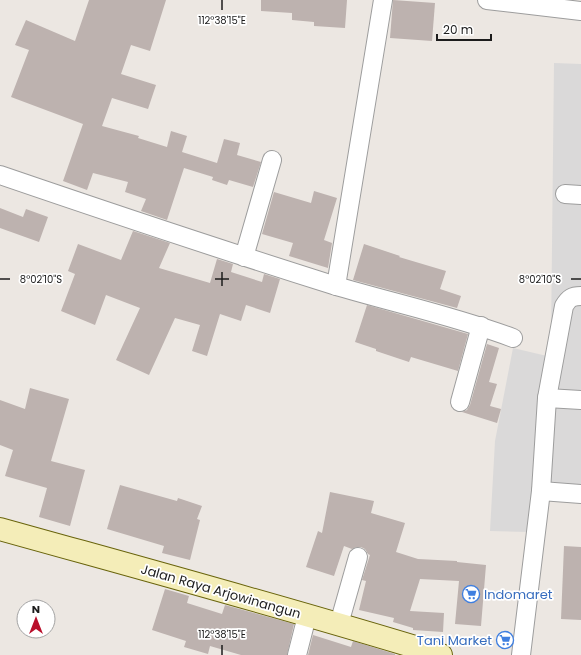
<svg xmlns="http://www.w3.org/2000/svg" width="581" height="655" viewBox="0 0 581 655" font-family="Poppins,sans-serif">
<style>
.residential{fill:#dad9d9}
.building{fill:#bdb2af}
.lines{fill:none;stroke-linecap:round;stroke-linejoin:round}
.street-casing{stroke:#9d9d9d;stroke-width:20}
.secondary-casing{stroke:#69640c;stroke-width:24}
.street{stroke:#fff;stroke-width:18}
.secondary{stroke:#f4edb8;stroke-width:22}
.ticks{fill:none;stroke:#1c1c1c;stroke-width:1.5}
.labels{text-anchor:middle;stroke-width:3.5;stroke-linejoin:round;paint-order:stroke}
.street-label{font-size:13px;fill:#1c1c1c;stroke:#fff}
.shop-label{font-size:13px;fill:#366cbe;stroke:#fff;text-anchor:start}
.ticks-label{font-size:10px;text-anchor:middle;fill:#1c1c1c;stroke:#fff;stroke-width:3.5;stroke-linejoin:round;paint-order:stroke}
</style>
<rect width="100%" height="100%" fill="#ece7e2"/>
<polygon class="residential" points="554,63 581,64 581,501 530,498 528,532 490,531 495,441 513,348 547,356 551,339"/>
<g class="building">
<polygon points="89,0 166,0 150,51 131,45 121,74 156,85 148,109 112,98 102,126 139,136 138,138 167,147 171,131 187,136 182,152 217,163 224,139 240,143 237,155 261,162 253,187 229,180 227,185 212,180 213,177 184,168 167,220 141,211 146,199 125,192 128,182 93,173 87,190 63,181 83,124 11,97 29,50 15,45 26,20 75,41"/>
<polygon points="261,0 347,0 345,28 314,26 314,22 292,20 292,13 261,11"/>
<polygon points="393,0 435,3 432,41 390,38"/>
<polygon points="314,191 337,198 324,240 332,243 328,268 289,256 293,243 262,234 274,192 311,203"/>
<polygon points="0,208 23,217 26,209 48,217 39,242 0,228"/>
<polygon points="133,231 170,243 159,268 210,283 217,259 233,264 231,272 262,282 264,274 280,279 270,313 246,305 241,321 220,314 207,356 192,351 200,325 175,318 149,375 116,360 140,308 106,295 95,325 61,311 75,274 68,271 78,244 121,260"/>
<polygon points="364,244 400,256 399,257 446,271 440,289 461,296 457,308 353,280"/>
<polygon points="367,305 468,334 458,371 411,357 409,362 376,351 376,349 355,342"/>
<polygon points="487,344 499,348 489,382 497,384 490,406 501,409 497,423 462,412 467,410 470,405"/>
<polygon points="30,388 69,399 51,461 85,470 70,526 39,517 47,488 5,476 13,450 0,445 0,400 25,409"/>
<polygon points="120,485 177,501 178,498 202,506 197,519 200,520 190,560 162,553 164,546 107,529"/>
<polygon points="330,492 374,501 371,513 405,523 396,552 418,559 457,561 457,562 486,565 481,626 455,624 459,581 420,579 410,611 444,613 443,632 413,630 413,628 393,622 394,618 359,610 366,581 362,580 370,555 368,554 365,549 361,547 356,547 352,549 344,546 334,576 306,567 318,531 322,533"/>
<polygon points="564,546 581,547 581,620 561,619"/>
<polygon points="165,589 189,596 187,603 222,614 225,605 294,624 287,655 241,655 210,646 208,654 184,647 186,641 152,630"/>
<polygon points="313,635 351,647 353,641 395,654 395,655 308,655"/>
</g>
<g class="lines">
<g class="street-casing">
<g id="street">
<polyline points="487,0 581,11"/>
<path d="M0 175C111 213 222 250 333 285 393 303 455 316 513 338"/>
<polyline points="565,194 581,195"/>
<polyline points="244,257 272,160"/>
<polyline points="336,286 383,0"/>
<polyline points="547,398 581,400"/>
<polyline points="460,402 481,326"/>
<polyline points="541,491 581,494"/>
<polyline points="339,624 358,557"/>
<polyline points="297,655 307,616"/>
<path d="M521 655 541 491 547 398 564 306C569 298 572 296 581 296"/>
</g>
</g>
<g class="secondary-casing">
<path id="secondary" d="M0 529C147 570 295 610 441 655"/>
</g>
<use href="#street" class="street"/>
<use href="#secondary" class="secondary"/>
</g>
<path class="ticks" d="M222 0V10M222 272V286M0 279H10M215 279H229M571 279H581M222 645V655"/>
<defs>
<g id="supermarket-ring" transform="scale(0.9)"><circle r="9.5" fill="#fff" stroke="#3f7fe0" stroke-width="1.5"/><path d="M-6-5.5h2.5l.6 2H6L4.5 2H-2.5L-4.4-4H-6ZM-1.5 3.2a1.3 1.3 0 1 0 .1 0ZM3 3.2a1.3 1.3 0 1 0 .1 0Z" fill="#3f7fe0"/></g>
</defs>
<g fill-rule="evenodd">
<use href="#supermarket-ring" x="471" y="594"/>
<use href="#supermarket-ring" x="505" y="640"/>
</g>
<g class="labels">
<g class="street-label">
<text transform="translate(221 591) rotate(16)" y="5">Jalan Raya Arjowinangun</text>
</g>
<g class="shop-label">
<text x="484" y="599">Indomaret</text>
<text x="492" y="645" text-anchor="end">Tani Market</text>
</g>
</g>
<g class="ticks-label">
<text x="222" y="24">112°38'15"E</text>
<text x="41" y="283">8°02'10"S</text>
<text x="540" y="283">8°02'10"S</text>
<text x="222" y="638">112°38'15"E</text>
</g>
<g transform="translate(36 619)"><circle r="19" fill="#ffffff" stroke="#a4a4a4"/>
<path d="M0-3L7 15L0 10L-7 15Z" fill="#b90e2a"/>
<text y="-6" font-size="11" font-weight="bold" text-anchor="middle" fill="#1c1c1c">N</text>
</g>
<path d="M437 34v6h54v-6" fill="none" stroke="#1c1c1c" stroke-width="2"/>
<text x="443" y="34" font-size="12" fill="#1c1c1c" stroke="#ffffff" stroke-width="3" paint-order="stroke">20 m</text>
</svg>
